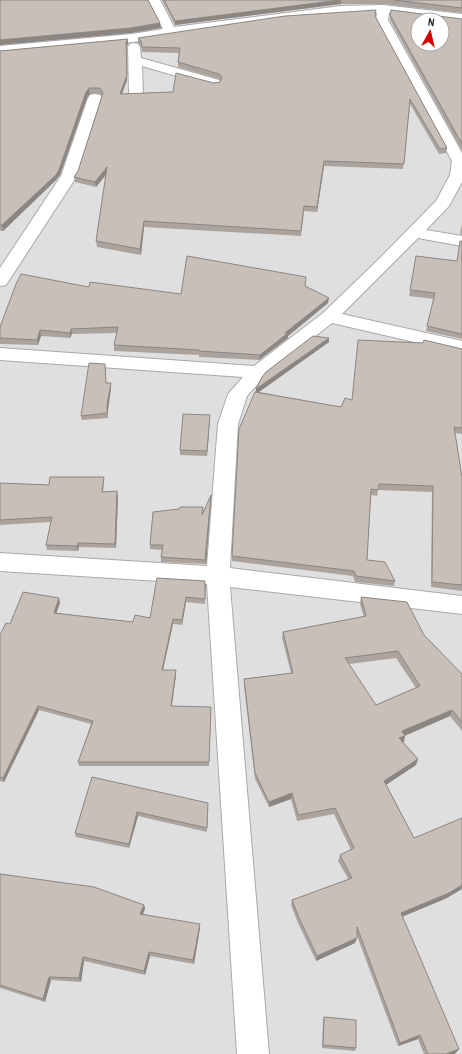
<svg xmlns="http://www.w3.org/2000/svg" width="462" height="1054" viewBox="0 0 462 1054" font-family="'Archivo Narrow',sans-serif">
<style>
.residential{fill:#e0dfdf;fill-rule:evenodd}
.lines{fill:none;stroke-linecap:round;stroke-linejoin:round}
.minor-casing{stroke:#a9a9a9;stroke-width:2}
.minor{fill:#fff;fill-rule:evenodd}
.wall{fill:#aba49e;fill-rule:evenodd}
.shaded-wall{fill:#8b8681}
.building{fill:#c7bfb8;stroke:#8b8681;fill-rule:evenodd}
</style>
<rect width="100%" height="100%" fill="#f2efe9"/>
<path class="residential" d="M0 0H462V1054H0ZM418 20H442V44H418Z"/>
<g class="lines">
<g class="minor-casing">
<g id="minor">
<path d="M148 0H160L174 27 341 6 383 5 462 14V22L389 13 388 20 462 153V182L449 206 426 230 462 236V246L418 238 342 314 462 341V353L332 323 265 376 247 396 238 424 230 568 462 596V614L230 587 269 1054H237L207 584 0 571V553L207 566 218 424 228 394 243 377 0 360V348L254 366 323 313 380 258 436 201 450 175 452 161 376 20 377 13C295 15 213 29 133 42 89 48 44 50 0 54V46L132 34 163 29Z"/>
<polygon points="134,43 138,44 140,47 141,58 219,80 221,83 219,86 214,87 142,66 143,93 141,96 131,96 129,93 128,47 130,44"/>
<polygon points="95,94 100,95 102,98 77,176 6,285 0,286 0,268 61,176 88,98 90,95"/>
</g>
</g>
<use href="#minor" class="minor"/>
</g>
<g class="wall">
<polygon points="162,0 462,0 462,13 383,4 341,4 175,25"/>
<polygon points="391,10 462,19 462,151 390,20"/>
<polygon points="375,16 447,148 446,153 439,154 410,104 403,169 324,166 317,212 304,211 301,236 144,227 141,255 97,247 96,241 106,175 96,187 75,182 74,177 78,171 102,96 100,94 90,94 87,98 60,175 56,180 3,231 0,231 0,51 128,39 128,44 126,47 127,80 122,94 173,92 220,82 221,80 219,79 178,67 178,62 179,53 142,52 141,46 138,43 138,38"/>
<polygon points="462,223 462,235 460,234"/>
<polygon points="460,241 462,241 462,339 426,331 434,299 409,296 416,256 457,261"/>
<polygon points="89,287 181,294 305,287 328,303 288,336 288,338 259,360 199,357 199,355 114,351 114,345 117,333 72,334 70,338 41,336 38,345 0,344 0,327"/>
<polygon points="329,338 329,342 259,392 341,407 352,400 462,349 462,434 455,433 462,477 462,591 431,587 432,492 378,490 377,496 371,495 367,560 395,581 394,586 355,582 353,576 232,561 232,556 256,389"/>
<polygon points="106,369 106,383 111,388 108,410 108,418 82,420 81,416"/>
<polygon points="210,415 207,456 180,455 180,450"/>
<polygon points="104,482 103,492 118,496 116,548 79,547 78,551 47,550 46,545 51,522 0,525 0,483 49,485"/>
<polygon points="211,500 206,564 161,562 161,557 162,550 150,549 150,545 203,513"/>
<polygon points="206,585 205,604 186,602 182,625 173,624 163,670 176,670 176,675 172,706 211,711 209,766 79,766 78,762 91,724 39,710 4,782 0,781 0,635 10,624 60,603 56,613 133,622 150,618"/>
<path d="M361 597 424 635 462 674V731L450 716 405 736 403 742 418 759 416 765 386 784 414 838 447 898 402 917 456 1053 454 1054H424L418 1039 398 1046 357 936 355 943 316 961 298 923 291 905 292 900 349 880 338 861 340 855 351 850 334 814 297 821 291 799 269 807 255 779 244 686V679L291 673 282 638 283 632 364 617 360 604ZM396 658 416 688 376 705 349 664Z"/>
<polygon points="92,777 208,807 207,832 138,816 129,848 76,837 75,833"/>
<polygon points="0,874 144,905 145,909 143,914 200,928 194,964 150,956 145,975 84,961 81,982 51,980 45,1002 0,988"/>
<polygon points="324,1017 356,1048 355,1051 322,1048 323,1020"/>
</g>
<g class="shaded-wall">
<polygon points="341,0 341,4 175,25 175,21"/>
<polygon points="160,23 161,28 132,33 0,45 0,40"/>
<polygon points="128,39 128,44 126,47 127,80 120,99 120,94 126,42"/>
<polygon points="89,88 90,94 87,98 60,175 56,180 3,231 2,225 86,92"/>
<polygon points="324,161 324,166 317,212 317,207"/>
<polygon points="107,167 107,173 96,187 95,182"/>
<polygon points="144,221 144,227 141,255 140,249"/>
<polygon points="329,298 328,303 288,336 288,338 259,360 260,355 285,333"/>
<polygon points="71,329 72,334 70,338 70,333"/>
<polygon points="40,330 41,336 38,345 37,340"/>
<polygon points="329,338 329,342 256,394 256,389"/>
<polygon points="111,383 111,388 108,410 108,418 107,405"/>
<polygon points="210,415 210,419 207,456 207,451"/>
<polygon points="117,491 118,496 116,548 115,544"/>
<polygon points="211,495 211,500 206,564 205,560"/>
<polygon points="78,543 79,547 78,551 77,546"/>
<polygon points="186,597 186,602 182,625 182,620"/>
<polygon points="59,598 60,603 55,617 54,613"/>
<polygon points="173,619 173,624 162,674 162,670"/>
<polygon points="176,670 176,675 171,710 171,706"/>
<polygon points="38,706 39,710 4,782 3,778"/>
<polygon points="452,710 450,716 401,737 402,731"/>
<polygon points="405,736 404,742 398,744 399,738"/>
<polygon points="418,759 416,765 383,787 384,781"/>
<polygon points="292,793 291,799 269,807 269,802"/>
<polygon points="137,812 138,816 129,848 129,844"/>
<polygon points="462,885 462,889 447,898 399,918 401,913"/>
<polygon points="144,905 145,909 141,918 140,914"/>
<polygon points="200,924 200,928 194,964 193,960"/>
<polygon points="357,938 355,943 316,961 317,956"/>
<polygon points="149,952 150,956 145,975 144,971"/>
<polygon points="83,957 84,961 81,982 79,978"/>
<polygon points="49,977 51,980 45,1002 43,999"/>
<polygon points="420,1035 418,1039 398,1046 400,1043"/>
<polygon points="459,1049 456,1053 454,1054 446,1054"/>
</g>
<g class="building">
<polygon points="0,0 148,0 160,23 131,28 0,40"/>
<polygon points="164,0 340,0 175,21"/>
<polygon points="394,0 462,0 462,8"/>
<polygon points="376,10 375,16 447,148 440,149 410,99 404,164 324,161 317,207 304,206 301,231 144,221 140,249 96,241 107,167 95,182 74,177 78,171 103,93 100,88 89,88 86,92 59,170 56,175 2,225 0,225 0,51 128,39 126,42 127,75 120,94 173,92 176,73 214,83 220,82 222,77 219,74 178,62 180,48 142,47 141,41 138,38 285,16"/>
<path d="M391 10 462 19V144L390 15ZM418 20H442V44H418Z"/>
<polygon points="460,241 462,241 462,334 427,326 435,293 410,290 416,256 457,261"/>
<polygon points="187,256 306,277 305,286 329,298 285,333 288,333 260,355 199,351 199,350 114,345 118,327 71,329 70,333 40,330 37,340 0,338 0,327 16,284 21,274 89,287 90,282 181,294"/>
<polygon points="313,336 329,338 256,389 262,377 266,372"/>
<polygon points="358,340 423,343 424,340 462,349 462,428 454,427 462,477 462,585 432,582 433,486 379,484 378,490 371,489 367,560 385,562 395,581 356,576 354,571 232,556 239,429 255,392 341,407 345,398 352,400"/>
<polygon points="89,363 105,364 106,383 111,383 107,405 107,413 81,416"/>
<polygon points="183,414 210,415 207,451 180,450"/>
<polygon points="50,477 104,477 102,492 117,491 115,544 78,543 77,546 46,545 52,517 0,520 0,483 49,485"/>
<polygon points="211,495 205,560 161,557 163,545 150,545 153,512 179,509 180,507 203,507 202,515"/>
<polygon points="157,578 205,581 205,599 186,597 182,620 173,619 162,670 176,670 171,706 211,707 209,762 78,762 93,721 38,706 3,778 0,777 0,635 6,623 10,624 23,592 59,598 54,613 133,622 135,615 150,618"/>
<path d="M361 597 407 602 424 635 462 674V722L452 710 402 731 405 736 399 738 418 759 384 781 414 838 462 818V885L449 893 401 913 459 1049 446 1054H428L420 1035 400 1043 357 927V938L317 956 299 918 292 900 352 878 340 855 354 848 335 808 298 815 292 793 269 802 255 773 244 679 293 673 283 632 366 616ZM398 651 420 686 376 705 345 658Z"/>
<polygon points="92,777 208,803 207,828 137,812 129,844 75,833"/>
<polygon points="0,874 94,887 144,905 140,914 200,924 193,960 149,952 144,971 83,957 79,978 49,977 43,999 0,985"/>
<polygon points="324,1017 356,1020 356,1048 323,1045"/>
</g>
<g transform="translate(430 32) rotate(8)"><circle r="19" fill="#ffffff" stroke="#a7a7a7"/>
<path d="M0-3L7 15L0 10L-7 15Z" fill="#d40000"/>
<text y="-6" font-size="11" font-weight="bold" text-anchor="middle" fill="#222222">N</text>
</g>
</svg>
